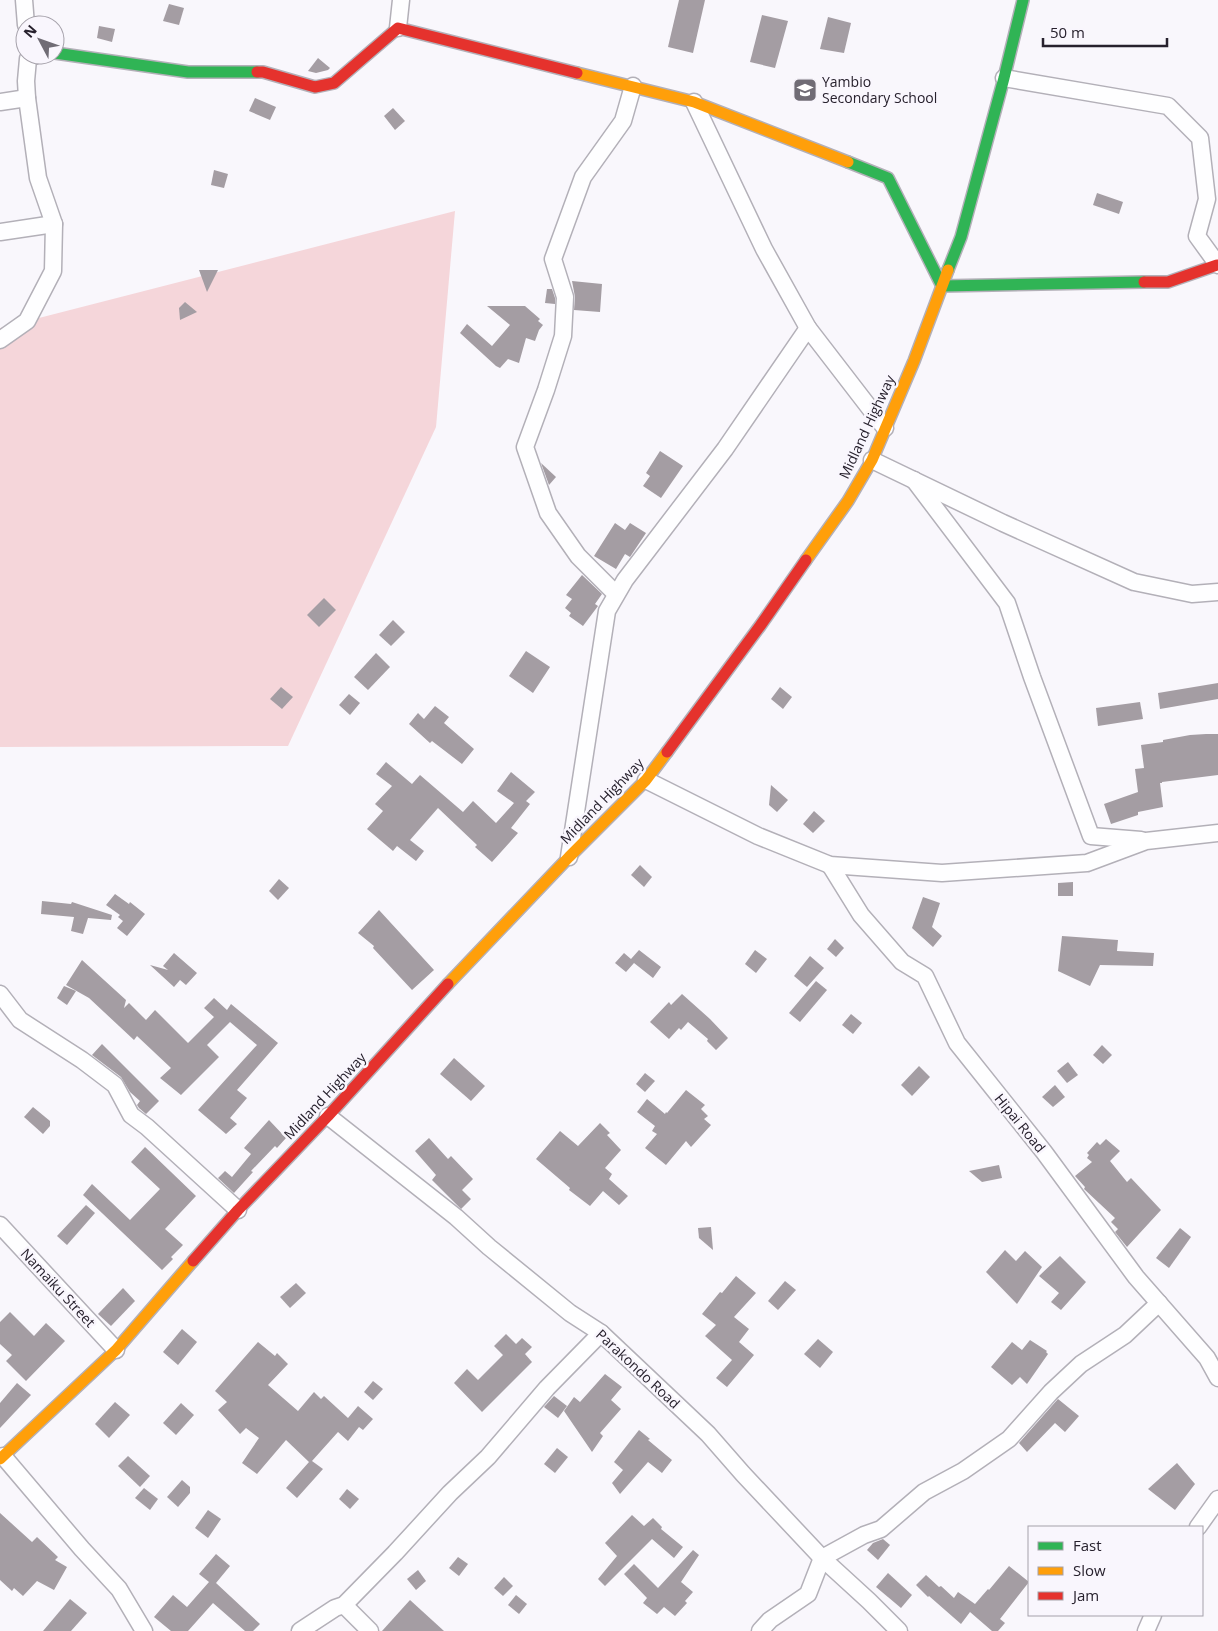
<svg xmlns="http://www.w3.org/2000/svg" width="1218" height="1631" viewBox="0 0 1218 1631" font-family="'Open Sans',sans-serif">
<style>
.green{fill:#f5d6da}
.building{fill:#a49da3}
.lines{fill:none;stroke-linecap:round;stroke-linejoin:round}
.street-casing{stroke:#b3b0b8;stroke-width:19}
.fast-casing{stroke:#b3b0b8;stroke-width:14}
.slow-casing{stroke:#b3b0b8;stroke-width:14}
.jam-casing{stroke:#b3b0b8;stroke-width:14}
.street{stroke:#fefeff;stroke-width:16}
.fast{stroke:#30b455;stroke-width:11}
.slow{stroke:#ff9f0a;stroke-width:11}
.jam{stroke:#e5322d;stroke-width:11}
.labels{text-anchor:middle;stroke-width:5;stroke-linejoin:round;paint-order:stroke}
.poi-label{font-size:14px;fill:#27212d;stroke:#f9f6fd;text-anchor:start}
.street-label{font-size:14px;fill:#27212d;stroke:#f9f6fd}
</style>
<rect width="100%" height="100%" fill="#f9f7fc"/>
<polygon class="green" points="455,211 436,427 288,746 0,747 0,328"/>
<g class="building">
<polygon points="679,0 705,0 693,53 668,47"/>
<polygon points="169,4 184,8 179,25 163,21"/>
<polygon points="762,15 788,21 775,68 750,62"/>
<polygon points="828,17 851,23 844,53 820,49"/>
<polygon points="99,26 115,29 112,42 97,38"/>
<polygon points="318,58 330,68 328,70 316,73 308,71"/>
<polygon points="255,98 276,107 270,120 249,111"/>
<polygon points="393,108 405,121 395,130 384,116"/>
<polygon points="214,170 228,174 224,188 211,185"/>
<polygon points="1097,193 1123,202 1119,214 1093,205"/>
<polygon points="199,270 218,270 207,292"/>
<polygon points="572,281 602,284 600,312 574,310 575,297"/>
<polygon points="547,289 552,289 555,298 555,304 545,303"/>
<polygon points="185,302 197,312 180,320 179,308"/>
<polygon points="487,306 525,306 540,319 538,321 543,325 539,330 535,341 526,338 519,363 508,359 500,368 496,366 460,333 467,324 492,346 510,325"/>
<polygon points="660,451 683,466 661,498 643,486 650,476 646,473"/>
<polygon points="541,463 556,477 549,485"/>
<polygon points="615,523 625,530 630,523 646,533 630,557 625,554 616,569 594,556"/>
<polygon points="582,575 602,594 595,604 598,606 583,626 569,616 571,613 565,608 572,599 566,595"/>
<polygon points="324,598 336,610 319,627 307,615"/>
<polygon points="393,620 405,632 391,646 379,635"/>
<polygon points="526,651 550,667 533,693 509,676"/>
<polygon points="376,653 390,667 368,690 354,677"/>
<polygon points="1218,683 1218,699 1160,709 1158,693"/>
<polygon points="281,687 293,697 282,709 270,699"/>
<polygon points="780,687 792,697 783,709 771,699"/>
<polygon points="349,694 360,703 350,715 339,705"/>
<polygon points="1140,702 1143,719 1098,726 1096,708"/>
<polygon points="435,706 449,717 444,723 474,749 462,764 432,741 430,743 409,724 418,713 424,719"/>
<polygon points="1206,734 1218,734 1218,775 1162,782 1162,783 1160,783 1163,807 1138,812 1138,815 1111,824 1104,804 1138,792 1135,769 1144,768 1141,745 1163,742 1163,740 1190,735"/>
<polygon points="386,762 412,784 420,775 463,812 473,801 496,823 514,803 497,791 511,772 535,792 526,801 530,804 511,828 518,833 492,862 475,847 477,845 438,808 410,840 424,851 416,861 397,846 393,851 367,829 383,811 375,804 392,786 376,774"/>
<polygon points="771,785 788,800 777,812 769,805"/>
<polygon points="814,811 825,821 813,833 803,824"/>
<polygon points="640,865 652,877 644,887 631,875"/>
<polygon points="279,879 289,888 278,900 269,891"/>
<polygon points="1073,882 1073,896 1058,896 1058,883"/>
<polygon points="115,894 129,904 130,902 145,914 127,936 117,928 123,921 118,917 120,915 106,905"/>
<polygon points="923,897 940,903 932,927 942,936 933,947 912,928"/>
<polygon points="42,901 71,904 72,902 112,915 111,920 88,918 83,934 71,931 74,917 41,914"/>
<polygon points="379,910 434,970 412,990 373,948 374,946 358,933"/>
<polygon points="1062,936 1118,940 1117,951 1154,953 1153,966 1100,965 1090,986 1058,971"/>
<polygon points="835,939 844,948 836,957 827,949"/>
<polygon points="639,950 661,967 653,978 634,963 626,972 615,963 624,953 631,959"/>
<polygon points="755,950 767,959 756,973 745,964"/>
<polygon points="174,953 197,973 186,985 180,980 174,987 150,965 168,970 163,966"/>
<polygon points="810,956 824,968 807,987 794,976"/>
<polygon points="82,960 126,1000 124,1008 129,1003 146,1020 155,1010 188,1043 214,1017 204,1008 214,998 227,1010 231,1004 278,1043 237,1090 247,1098 230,1118 237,1124 226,1134 198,1110 257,1045 230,1022 207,1045 219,1057 181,1095 160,1078 171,1068 137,1036 134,1040 89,998 66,985"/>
<polygon points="816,981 827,990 800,1022 789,1013"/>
<polygon points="64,986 76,991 67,1005 57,998"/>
<polygon points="682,994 710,1019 728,1038 716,1050 707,1041 708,1039 688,1022 681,1030 679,1028 669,1039 650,1022 669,1002 671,1005"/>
<polygon points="851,1014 862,1023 853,1034 842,1025"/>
<polygon points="102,1044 159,1101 146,1114 139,1108 137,1105 140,1101 130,1092 121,1077 92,1055"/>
<polygon points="1102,1045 1112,1055 1103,1064 1093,1055"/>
<polygon points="454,1058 485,1086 471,1101 440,1074"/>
<polygon points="1068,1062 1078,1075 1067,1083 1057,1071"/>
<polygon points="919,1066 930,1077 912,1096 901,1085"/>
<polygon points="645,1073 655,1081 645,1092 636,1084"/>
<polygon points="1055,1085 1065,1097 1053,1107 1042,1097"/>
<polygon points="686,1090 705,1105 701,1109 708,1116 704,1119 711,1125 691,1147 686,1141 666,1165 645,1148 657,1134 652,1131 655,1126 637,1112 647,1099 665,1114 666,1112 667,1113"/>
<polygon points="33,1107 50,1121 50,1126 43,1134 24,1117"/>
<polygon points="269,1120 286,1138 277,1148 275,1146 251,1171 253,1172 234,1193 218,1178 225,1171 232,1177 251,1154 244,1148"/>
<polygon points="600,1123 610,1133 607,1135 621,1150 605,1168 612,1174 609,1179 628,1196 619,1205 603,1191 590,1206 569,1190 570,1188 536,1159 560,1131 578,1146"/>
<polygon points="429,1138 448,1159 451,1156 473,1179 462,1190 471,1199 461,1209 432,1180 436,1175 415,1151"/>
<polygon points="1106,1139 1120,1151 1110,1161 1127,1182 1131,1178 1161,1210 1127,1247 1115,1232 1118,1229 1111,1222 1115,1218 1084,1189 1085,1187 1075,1176 1092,1162 1087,1158 1089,1155 1087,1153 1097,1142 1100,1145"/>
<polygon points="145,1147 196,1196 165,1229 183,1245 171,1257 173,1259 162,1270 83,1195 92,1184 130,1220 160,1189 131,1162"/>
<polygon points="999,1165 1002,1178 982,1182 969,1171"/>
<polygon points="86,1205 95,1213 67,1245 57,1236"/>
<polygon points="711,1227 713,1250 699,1238 698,1228"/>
<polygon points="1180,1228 1191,1237 1169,1268 1156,1258"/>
<polygon points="1005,1250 1016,1261 1025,1251 1042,1267 1017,1304 986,1272"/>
<polygon points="1060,1256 1086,1282 1061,1310 1051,1302 1059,1293 1039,1276"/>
<polygon points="736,1276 756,1293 734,1317 749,1329 739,1342 754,1355 727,1387 716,1378 732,1360 705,1336 716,1325 702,1314 720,1292 722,1293"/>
<polygon points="785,1281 796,1290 778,1310 768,1301"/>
<polygon points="296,1283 306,1293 290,1308 280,1297"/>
<polygon points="123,1288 135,1301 111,1326 98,1314"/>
<polygon points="10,1312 34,1336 46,1323 65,1341 26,1381 6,1361 12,1355 0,1344 0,1322"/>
<polygon points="182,1329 197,1342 178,1365 163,1352"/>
<polygon points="506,1334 516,1344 522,1338 532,1347 525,1354 532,1362 482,1412 454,1383 467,1369 478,1380 503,1355 494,1346"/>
<polygon points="818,1339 833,1352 820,1368 804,1354"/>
<polygon points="1030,1340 1047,1351 1046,1352 1048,1354 1027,1384 1020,1377 1012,1385 991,1367 1012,1342 1022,1350"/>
<polygon points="258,1342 275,1356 277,1353 288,1364 268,1385 298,1411 314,1392 321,1399 324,1396 348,1418 358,1406 373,1419 363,1430 359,1427 348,1441 338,1432 312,1461 323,1469 297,1498 286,1488 309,1462 286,1440 257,1474 242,1463 259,1438 246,1428 240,1434 218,1410 227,1402 215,1391"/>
<polygon points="605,1374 622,1387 611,1400 621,1409 600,1433 603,1436 592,1452 564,1411 574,1397 580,1402"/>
<polygon points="373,1381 383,1389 373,1400 364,1392"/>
<polygon points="17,1383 31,1395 0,1428 0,1403"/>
<polygon points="554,1396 567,1406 558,1418 544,1407"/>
<polygon points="1058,1399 1079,1416 1065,1432 1055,1423 1027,1452 1019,1443"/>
<polygon points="115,1402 130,1415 109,1438 95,1424"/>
<polygon points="181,1403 194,1415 176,1435 163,1423"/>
<polygon points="639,1430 650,1439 648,1440 672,1460 662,1473 648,1462 620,1494 612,1483 623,1470 614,1462"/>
<polygon points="557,1448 568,1457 555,1473 544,1464"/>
<polygon points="128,1456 150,1476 140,1487 118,1466"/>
<polygon points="1177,1463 1195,1484 1175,1510 1148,1489"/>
<polygon points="182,1480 190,1487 190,1493 178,1507 167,1497"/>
<polygon points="144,1488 158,1499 150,1510 135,1498"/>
<polygon points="347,1489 359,1499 350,1509 339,1499"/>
<polygon points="208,1510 221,1519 208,1538 195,1528"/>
<polygon points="0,1513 32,1542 37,1537 58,1557 55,1560 67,1567 54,1590 37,1581 23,1596 14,1588 12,1591 0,1580"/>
<polygon points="632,1515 644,1526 653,1518 662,1527 661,1529 683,1547 674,1558 652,1539 605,1586 598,1579 617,1556 605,1543"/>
<polygon points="883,1539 890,1545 878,1560 867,1550 873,1543"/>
<polygon points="693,1550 699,1555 681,1582 693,1592 685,1601 687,1603 675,1616 664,1607 657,1614 643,1603 647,1598 624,1574 634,1564 658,1588"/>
<polygon points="216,1554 230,1566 216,1583 260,1624 253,1631 245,1631 213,1603 188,1631 171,1631 154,1617 173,1595 187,1607 209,1582 199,1574"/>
<polygon points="458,1557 468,1564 459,1576 449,1568"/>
<polygon points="1009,1566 1029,1582 1000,1619 1005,1623 998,1631 992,1631 970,1612 961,1624 929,1596 928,1597 916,1585 926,1575 939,1587 941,1586 954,1598 958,1592 975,1604 988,1589 989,1590"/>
<polygon points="418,1570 426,1581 416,1590 407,1579"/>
<polygon points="888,1573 912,1595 901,1608 876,1587"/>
<polygon points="504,1577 513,1586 503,1596 494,1588"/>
<polygon points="516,1595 527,1604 519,1614 508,1605"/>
<polygon points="70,1599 87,1613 71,1631 43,1631"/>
<polygon points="410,1600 444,1631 382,1631"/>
</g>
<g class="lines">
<g class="street-casing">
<g id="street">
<polyline points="24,0 26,25"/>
<polyline points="398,28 401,0"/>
<polyline points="1004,78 1168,106 1200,138 1207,199 1197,236 1218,265"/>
<polyline points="0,102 27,98"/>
<polyline points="694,102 764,249 808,328"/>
<polyline points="0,232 54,224"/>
<polyline points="0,340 27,321 53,271 54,224 38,178 27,98 26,81 28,59 36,55"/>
<polyline points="872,460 1003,523 1134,582 1192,594 1218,592"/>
<polyline points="914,480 1007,603 1032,677 1091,836 1141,840"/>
<polyline points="616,594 578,556 548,513 525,447 546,390 563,336 565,297 553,259 583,177 623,121 633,86"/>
<polyline points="646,780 758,836 830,865 942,873 1087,863 1146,841 1218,833"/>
<polyline points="569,857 607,611 625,580 725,449 808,328 885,428"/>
<polyline points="830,865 861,915 902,962 925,976 957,1043 1044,1152 1136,1277 1207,1358 1218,1378"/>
<polyline points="0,994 20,1020 82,1060 115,1085 131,1115 147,1127 238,1210"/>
<polyline points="328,1116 456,1217 489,1247 570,1313 601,1333 708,1434 743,1474 822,1558 869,1601 899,1631"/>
<polyline points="0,1225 116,1350"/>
<polyline points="3,1456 82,1549 119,1589 144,1631"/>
<polyline points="1198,1527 1218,1499"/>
<polyline points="344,1605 370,1631"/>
<polyline points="300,1631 335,1608 344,1605 395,1553 450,1493 488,1457 547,1388 601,1333"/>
<polyline points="760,1631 770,1620 808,1594 822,1558 864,1535 881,1529 924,1492 963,1471 1009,1439 1051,1392 1081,1364 1125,1335 1159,1303"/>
<polyline points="1146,1631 1153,1615"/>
</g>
</g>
<g class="fast-casing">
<g id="fast">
<polyline points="55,53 188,72 257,72"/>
<polyline points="848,162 888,178 942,286 1144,282"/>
<polyline points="948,270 961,237 1004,78 1023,0"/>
</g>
</g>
<g class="slow-casing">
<g id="slow">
<polyline points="577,73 694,102 848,162"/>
<polyline points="806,560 848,501 872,460 914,361 948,270"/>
<polyline points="448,984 569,857 646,780 667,752"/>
<polyline points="0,1459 116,1350 193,1261"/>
</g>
</g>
<g class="jam-casing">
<g id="jam">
<polyline points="257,72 263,72 315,87 334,83 398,28 577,73"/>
<polyline points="1144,282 1168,282 1217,265"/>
<polyline points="667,752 760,626 806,560"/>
<polyline points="193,1261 238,1210 328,1116 448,984"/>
</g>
</g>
<use href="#street" class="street"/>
<use href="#fast" class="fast"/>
<use href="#slow" class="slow"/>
<use href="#jam" class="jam"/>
</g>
<defs>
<g id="school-square" transform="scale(1.25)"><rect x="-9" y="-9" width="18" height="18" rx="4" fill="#706c75" stroke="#f9f6fd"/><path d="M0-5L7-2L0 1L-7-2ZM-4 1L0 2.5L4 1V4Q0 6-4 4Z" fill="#fff"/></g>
</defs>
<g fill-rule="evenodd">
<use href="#school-square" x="805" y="90"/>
</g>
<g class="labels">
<g class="poi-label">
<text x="822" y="87">Yambio<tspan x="822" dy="16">Secondary School</tspan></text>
</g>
<g class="street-label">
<text transform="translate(867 427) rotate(-65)" y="5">Midland Highway</text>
<text transform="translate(602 801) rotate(-46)" y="5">Midland Highway</text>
<text transform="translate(325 1096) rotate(-47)" y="5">Midland Highway</text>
<text transform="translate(1020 1123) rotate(51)" y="5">Hipai Road</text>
<text transform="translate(58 1288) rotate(47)" y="5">Namaiku Street</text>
<text transform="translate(638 1369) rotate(43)" y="5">Parakondo Road</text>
</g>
</g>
<rect x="1028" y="1526" width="175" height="90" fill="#f9f6fd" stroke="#a5a1aa"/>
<rect x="1038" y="1542" width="25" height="8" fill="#30b455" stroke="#a5a1aa"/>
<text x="1073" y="1551" font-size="15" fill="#27212d">Fast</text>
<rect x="1038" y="1567" width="25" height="8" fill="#ff9f0a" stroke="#a5a1aa"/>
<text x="1073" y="1576" font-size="15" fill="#27212d">Slow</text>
<rect x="1038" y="1592" width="25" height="8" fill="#e5322d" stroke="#a5a1aa"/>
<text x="1073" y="1601" font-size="15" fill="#27212d">Jam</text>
<g transform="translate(40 40) rotate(311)"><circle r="24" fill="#f9f6fd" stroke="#a5a1aa"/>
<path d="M0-4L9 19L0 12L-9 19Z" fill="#706c75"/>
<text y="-8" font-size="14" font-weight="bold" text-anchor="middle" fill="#27212d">N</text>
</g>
<path d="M1043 38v8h124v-8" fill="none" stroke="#27212d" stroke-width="2.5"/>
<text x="1050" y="38" font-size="15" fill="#27212d" stroke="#f9f6fd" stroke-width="4" paint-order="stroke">50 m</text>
</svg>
